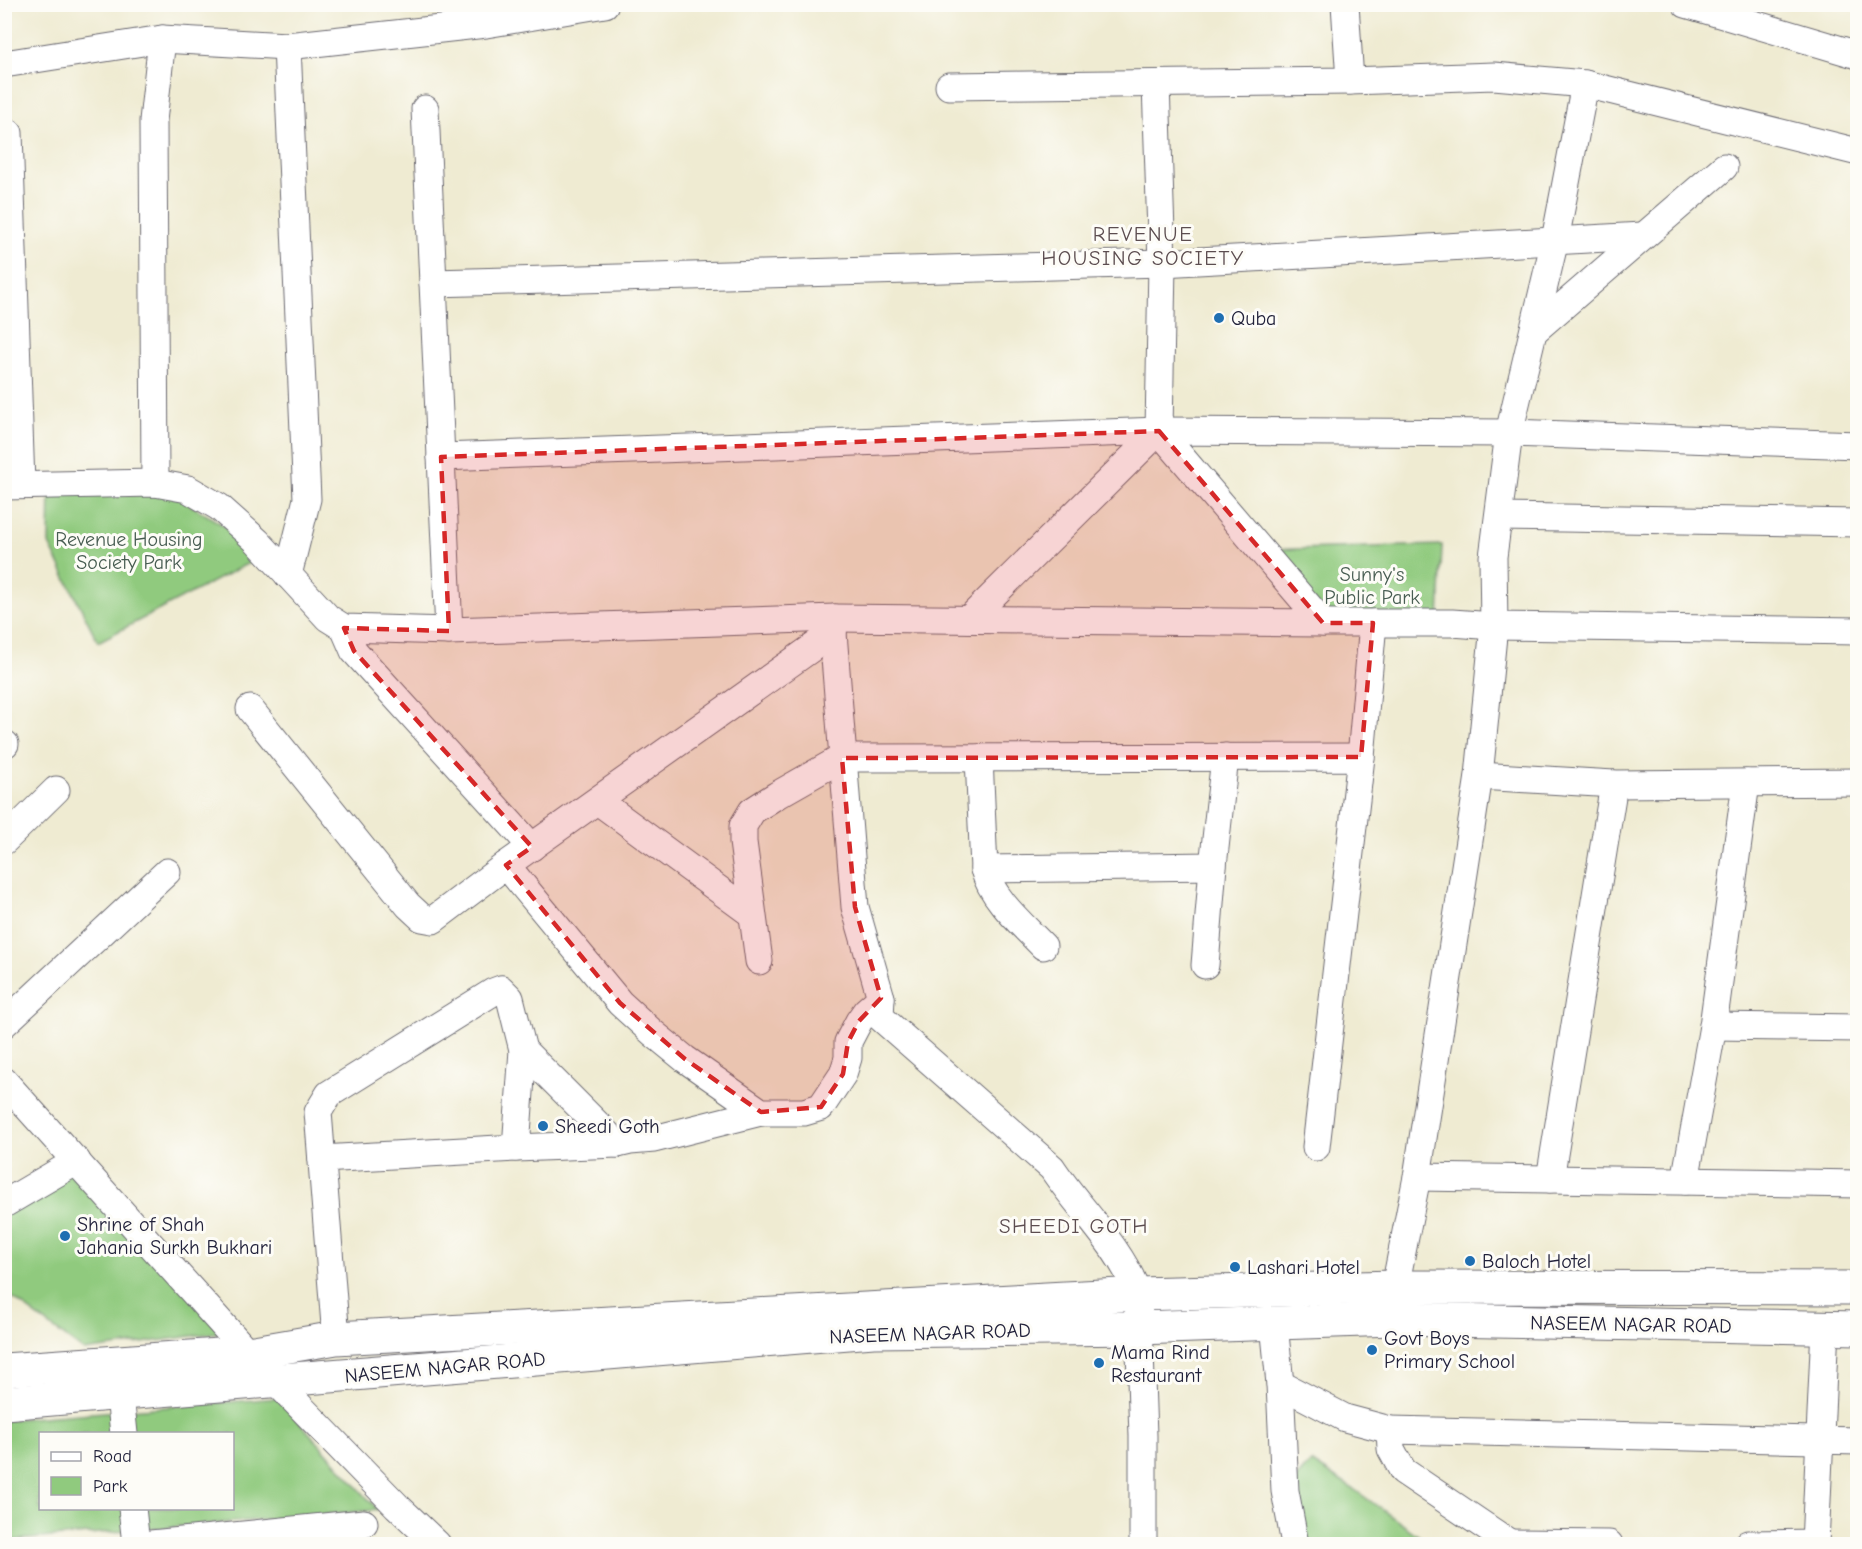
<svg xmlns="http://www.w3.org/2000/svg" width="1862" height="1549" viewBox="0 0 1862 1549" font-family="'Comic Neue',sans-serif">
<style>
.green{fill:#90ca7e;stroke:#59765c;stroke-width:1.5;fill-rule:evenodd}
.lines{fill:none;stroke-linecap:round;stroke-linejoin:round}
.minor-casing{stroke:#6a6870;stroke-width:29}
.major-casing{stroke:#6a6870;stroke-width:35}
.minor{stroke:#fff;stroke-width:27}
.major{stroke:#fff;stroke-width:33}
.marked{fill:#d62828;fill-opacity:0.2;stroke:#d62828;stroke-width:4.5;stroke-dasharray:12 8;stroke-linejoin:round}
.poi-dot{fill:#1f6fb2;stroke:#fdfcf7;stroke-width:2}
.labels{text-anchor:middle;stroke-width:6;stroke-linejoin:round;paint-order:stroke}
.poi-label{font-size:20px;fill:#22223b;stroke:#fdfcf7;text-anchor:start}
.park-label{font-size:20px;fill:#485d52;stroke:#fdfcf7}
.street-label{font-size:20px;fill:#22223b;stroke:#fdfcf7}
.neighbourhood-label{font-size:21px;letter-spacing:1.5px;fill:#5c4d50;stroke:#fdfcf7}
</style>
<rect width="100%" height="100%" fill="#fdfcf7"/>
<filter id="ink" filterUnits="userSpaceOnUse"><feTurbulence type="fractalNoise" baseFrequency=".0167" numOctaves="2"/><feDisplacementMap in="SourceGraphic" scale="12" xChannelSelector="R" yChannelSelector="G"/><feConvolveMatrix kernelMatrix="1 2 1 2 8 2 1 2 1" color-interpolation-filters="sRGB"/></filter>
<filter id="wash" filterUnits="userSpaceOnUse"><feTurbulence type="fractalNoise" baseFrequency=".008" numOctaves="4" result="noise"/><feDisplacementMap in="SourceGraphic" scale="24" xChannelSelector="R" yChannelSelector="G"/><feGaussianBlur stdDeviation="1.35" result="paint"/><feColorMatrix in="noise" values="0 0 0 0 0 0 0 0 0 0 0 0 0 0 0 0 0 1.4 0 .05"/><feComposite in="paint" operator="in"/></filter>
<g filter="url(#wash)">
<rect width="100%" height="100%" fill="#efebd2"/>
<g class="green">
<polygon points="155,483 268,553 98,642 49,544 50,484"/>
<polygon points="1442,545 1439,622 1323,623 1260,550"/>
<polygon points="76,1159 229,1331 84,1351 5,1292 5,1214"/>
<path d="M278 1398 378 1510 5 1541V1420ZM40 1434H232V1508H40Z"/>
<polygon points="1311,1462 1355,1490 1430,1544 1295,1544 1285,1491"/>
</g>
</g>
<g filter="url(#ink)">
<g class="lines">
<g class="minor-casing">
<g id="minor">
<polyline points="1345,4 1350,81"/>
<polyline points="1686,4 1858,55"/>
<polyline points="287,46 307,499 288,575"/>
<polyline points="4,64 162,39 287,46 486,24 605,4"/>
<polyline points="1156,84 1162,263 1159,431 1323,623"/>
<polyline points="949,86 1350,81 1494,76 1585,84"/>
<polyline points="425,109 449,631"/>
<polyline points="9,133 21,484"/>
<polyline points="433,283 1162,263 1642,236"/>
<polyline points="1534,331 1724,167"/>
<polyline points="441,457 1159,431 1509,433 1858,445"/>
<polyline points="155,483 153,121 162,39"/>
<path d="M4 486 155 483 188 489 219 507 257 541 328 618 344 628 449 631 835 618 833 633 855 907 881 998 880 1017 1052 1168C1080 1210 1120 1246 1138 1294L1143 1436V1544"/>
<polyline points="1499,517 1858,523"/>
<polyline points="835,618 1323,623 1452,623 1494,626 1858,631"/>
<polyline points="969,619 1159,431"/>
<polyline points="344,628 354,651 532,847"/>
<polyline points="250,709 408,905 422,918 433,920 506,865 833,633"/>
<polyline points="4,744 5,744"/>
<polyline points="1361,757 1373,623"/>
<path d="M979 758 984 869C992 899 1022 924 1043 946"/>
<polyline points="1479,776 1614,784 1858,782"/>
<polyline points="598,801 752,914"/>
<polyline points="4,841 56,790"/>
<polyline points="506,865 620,1003 653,1033 685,1059 761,1112 804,1112 821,1107 843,1074 848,1058 848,1042 859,1021 866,1011 881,998"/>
<polyline points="1213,866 1225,757"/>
<polyline points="984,869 1213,866 1205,965"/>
<polyline points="759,961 743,842 743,826 752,811 777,795 842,758 1361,757 1316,1147"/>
<polyline points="4,1024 167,872"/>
<polyline points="1713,1026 1858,1028"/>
<polyline points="523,1050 617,1144"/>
<polyline points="4,1081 248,1353 397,1506 437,1544"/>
<polyline points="322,1159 516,1148"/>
<polyline points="1417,1177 1858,1184"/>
<polyline points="1550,1179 1614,784"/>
<polyline points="1685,1181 1713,1026 1746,783"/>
<polyline points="4,1204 77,1161"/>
<polyline points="1394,1306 1395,1287 1417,1177 1479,776 1494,626 1493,557 1509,433 1555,240 1585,84 1858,152"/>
<polyline points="1274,1324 1280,1384 1285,1491 1295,1544"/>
<polyline points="336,1338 318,1112 329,1094 493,992 501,989 510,998 523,1050 516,1148 617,1144 630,1141 654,1139 761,1112"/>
<polyline points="1280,1384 1345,1418 1390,1430 1391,1449 1403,1471 1511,1544"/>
<polyline points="120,1395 124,1434"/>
<polyline points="1390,1430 1858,1441"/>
<polyline points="132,1508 136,1544"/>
<polyline points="1508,1543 1609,1544"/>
<polyline points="151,1544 364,1523"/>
<polyline points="1748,1544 1814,1543"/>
<polyline points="1815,1544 1825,1327"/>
</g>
</g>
<g class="major-casing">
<g id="major">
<polyline points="4,1370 248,1353 336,1338 1138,1294 1395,1287 1858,1288"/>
<polyline points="4,1403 873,1331 1139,1328 1393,1319 1858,1328"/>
</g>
</g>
<use href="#minor" class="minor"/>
<use href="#major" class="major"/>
</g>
</g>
<path class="marked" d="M1159 431 1323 623H1373L1361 757 842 758 855 907 881 998 859 1021 848 1042 843 1074 821 1107 761 1112 685 1059 620 1003 506 865 532 847 354 651 344 628 449 631 441 457Z"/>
<g class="poi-dot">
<circle cx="1219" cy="318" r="6"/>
<circle cx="543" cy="1126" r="6"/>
<circle cx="65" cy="1236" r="6"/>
<circle cx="1470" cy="1261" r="6"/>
<circle cx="1235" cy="1267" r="6"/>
<circle cx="1372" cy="1350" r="6"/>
<circle cx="1099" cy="1363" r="6"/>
</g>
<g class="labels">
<g class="poi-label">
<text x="1231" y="325">Quba</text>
<text x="555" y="1133">Sheedi Goth</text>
<text x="77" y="1231">Shrine of Shah<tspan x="77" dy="23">Jahania Surkh Bukhari</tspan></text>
<text x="1482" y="1268">Baloch Hotel</text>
<text x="1247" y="1274">Lashari Hotel</text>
<text x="1384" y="1345">Govt Boys<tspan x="1384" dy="23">Primary School</tspan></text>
<text x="1111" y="1359">Mama Rind<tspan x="1111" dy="23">Restaurant</tspan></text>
</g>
<g class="park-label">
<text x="129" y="546">Revenue Housing<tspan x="129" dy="23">Society Park</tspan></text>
<text x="1372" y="581">Sunny's<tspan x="1372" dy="23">Public Park</tspan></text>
</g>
<g class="street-label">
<text transform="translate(1631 1324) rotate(1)" y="7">NASEEM NAGAR ROAD</text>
<text transform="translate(930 1333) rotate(-2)" y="7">NASEEM NAGAR ROAD</text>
<text transform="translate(445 1367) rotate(-5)" y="7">NASEEM NAGAR ROAD</text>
</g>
<g class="neighbourhood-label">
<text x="1143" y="241">REVENUE<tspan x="1143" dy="24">HOUSING SOCIETY</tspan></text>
<text x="1074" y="1233">SHEEDI GOTH</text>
</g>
</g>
<rect width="1862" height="1549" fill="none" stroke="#fdfcf7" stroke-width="24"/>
<rect x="39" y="1432" width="195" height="78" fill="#fdfcf7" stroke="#a5a5ac" stroke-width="1.5"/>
<rect x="51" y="1452" width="30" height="9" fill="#ffffff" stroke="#a5a5ac" stroke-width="1.5"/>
<text x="93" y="1462" font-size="18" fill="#22223b">Road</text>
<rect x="51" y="1477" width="30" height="18" fill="#90ca7e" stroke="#a5a5ac" stroke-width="1.5"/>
<text x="93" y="1492" font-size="18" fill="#22223b">Park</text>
</svg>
